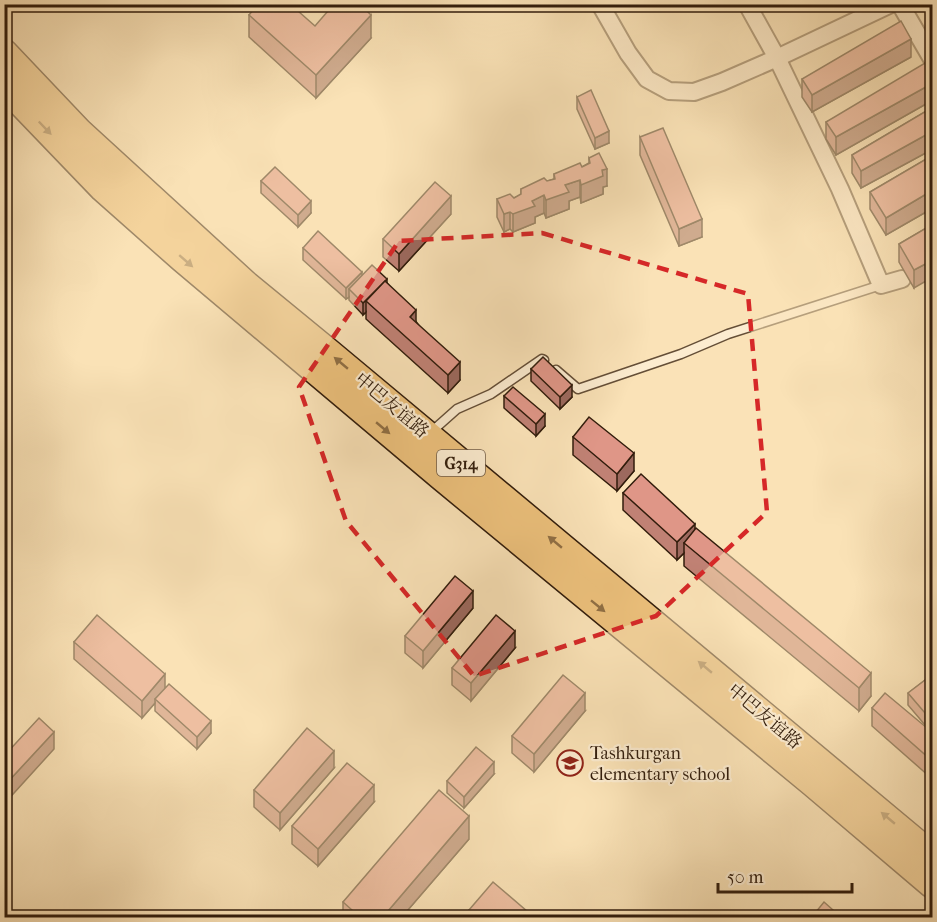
<svg xmlns="http://www.w3.org/2000/svg" width="937" height="922" viewBox="0 0 937 922" font-family="'IM FELL French Canon','Noto Serif SC',serif">
<style>
.lines{fill:none;stroke-linecap:round;stroke-linejoin:round}
.service-casing{stroke:#644e37;stroke-width:11}
.minor-casing{stroke:#644e37;stroke-width:20}
.trunk-casing{stroke:#321d0c;stroke-width:30}
.service{stroke:#fcecd0;stroke-width:8}
.minor{stroke:#fcecd0;stroke-width:16}
.trunk{stroke:#edc17c;stroke-width:27}
.wall{fill:#c08174;stroke:#321d0c;stroke-width:1.5}
.shaded-wall{fill:#9c695e;stroke:#321d0c;stroke-width:1.5}
.building{fill:#df9687;stroke:#321d0c;stroke-width:1.5}
.oneway{fill:#906f44}
.marked{fill:none;stroke:#d62828;stroke-width:4.5;stroke-dasharray:12 8;stroke-linejoin:round}
.labels{text-anchor:middle;stroke-width:4.5;stroke-linejoin:round;paint-order:stroke}
.shield{fill:#fcecd0;stroke:#6f5b47;stroke-width:1.5}
.shield-label{font-size:16px;font-weight:bold;fill:#321d0c}
.street-label{font-size:18px;fill:#321d0c;stroke:#fcecd0}
.poi-label{font-size:18px;fill:#321d0c;stroke:#fcecd0;text-anchor:start}
</style>
<rect width="100%" height="100%" fill="#fae2b7"/>
<filter id="stains"><feTurbulence type="fractalNoise" baseFrequency=".00333" numOctaves="4"/><feColorMatrix values="0 0 0 0 .2 0 0 0 0 .09 0 0 0 0 .02 0 0 0 .5 -.17"/></filter>
<radialGradient id="worn" r=".72"><stop offset=".6" stop-color="#630" stop-opacity="0"/><stop offset="1" stop-color="#630" stop-opacity=".3"/></radialGradient>
<g class="lines">
<g class="service-casing">
<g id="service">
<polyline points="556,370 578,389 681,354 728,334 881,285"/>
<polyline points="430,433 457,409 491,394 542,359 544,360"/>
</g>
</g>
<g class="minor-casing">
<g id="minor">
<polyline points="600,4 628,53 647,79 669,91 694,92 722,82 777,58 891,4"/>
<polyline points="747,4 777,58 840,189 881,285 902,279"/>
<polyline points="900,4 932,59"/>
</g>
</g>
<g class="trunk-casing">
<g id="trunk">
<polyline points="4,53 79,132 245,284 329,353 932,856"/>
<polyline points="4,85 103,188 182,258 442,477 813,783 932,884"/>
</g>
</g>
<use href="#service" class="service"/>
<use href="#minor" class="minor"/>
<use href="#trunk" class="trunk"/>
</g>
<g class="wall">
<polygon points="249,15 315,26 371,38 316,98 249,37"/>
<polygon points="911,57 812,112 802,97 802,79"/>
<polygon points="933,77 933,100 836,155 826,139 826,122"/>
<polygon points="577,97 609,143 595,149 577,109"/>
<polygon points="933,107 933,149 861,188 852,173 852,155"/>
<polygon points="640,137 702,237 679,246 640,155"/>
<polygon points="933,155 933,208 886,235 870,209 870,192"/>
<polygon points="589,158 607,186 603,187 603,194 581,203 580,197 569,201 569,209 546,218 544,213 535,217 535,223 513,232 510,229 504,232 497,217 497,199 514,198 521,195 521,189 554,179 554,174 582,167 589,163"/>
<polygon points="261,181 311,213 298,227 261,193"/>
<polygon points="451,214 399,271 383,257 383,239"/>
<polygon points="933,224 914,288 899,262 899,244"/>
<polygon points="303,248 362,275 387,283 460,380 448,393 366,319 366,312 363,315 349,300 349,297 346,299 303,260"/>
<polygon points="531,369 572,397 560,409 531,381"/>
<polygon points="504,396 545,426 536,436 504,408"/>
<polygon points="573,437 634,471 617,491 573,455"/>
<polygon points="623,493 695,530 871,696 859,711 684,566 684,553 677,560 623,510"/>
<polygon points="473,608 423,668 405,653 405,636"/>
<polygon points="74,642 165,687 211,733 197,749 155,711 155,703 142,718 74,659"/>
<polygon points="515,648 471,701 452,685 452,668"/>
<polygon points="933,674 933,719 925,725 908,705 908,693"/>
<polygon points="872,708 933,733 930,777 872,726"/>
<polygon points="585,711 534,772 512,753 512,736"/>
<polygon points="334,768 280,830 254,807 254,790"/>
<polygon points="494,774 464,808 447,793 447,781"/>
<polygon points="374,802 318,866 292,844 292,826"/>
<polygon points="469,839 401,918 343,918 343,902"/>
<polygon points="469,910 535,918 469,918"/>
</g>
<g class="shaded-wall">
<polygon points="371,15 371,38 316,98 316,75"/>
<polygon points="911,39 911,57 812,112 812,95"/>
<polygon points="933,83 933,100 836,155 836,137"/>
<polygon points="609,131 609,143 595,149 595,138"/>
<polygon points="933,131 933,149 861,188 861,171"/>
<polygon points="607,169 607,186 603,187 603,194 581,203 581,185 602,170"/>
<polygon points="580,180 580,197 569,201 569,209 546,218 546,200 565,185"/>
<polygon points="933,190 933,208 886,235 886,218"/>
<polygon points="544,195 544,213 535,217 535,223 513,232 513,214 532,201"/>
<polygon points="451,196 451,214 399,271 399,254"/>
<polygon points="311,201 311,213 298,227 298,215"/>
<polygon points="510,212 510,229 504,232 504,214"/>
<polygon points="702,219 702,237 679,246 679,229"/>
<polygon points="933,260 933,277 914,288 914,270"/>
<polygon points="362,272 362,284 349,289 349,297 346,299 346,288"/>
<polygon points="387,279 387,291 366,301 366,312 363,315 363,303"/>
<polygon points="416,310 416,328 410,317"/>
<polygon points="460,362 460,380 448,393 448,375"/>
<polygon points="572,385 572,397 560,409 560,397"/>
<polygon points="545,414 545,426 536,436 536,424"/>
<polygon points="634,453 634,471 617,491 617,474"/>
<polygon points="695,524 695,541 684,543 684,553 677,560 677,542"/>
<polygon points="473,591 473,608 423,668 423,651"/>
<polygon points="515,631 515,648 471,701 471,683"/>
<polygon points="871,673 871,696 859,711 859,688"/>
<polygon points="165,674 165,691 155,699 155,703 142,718 142,701"/>
<polygon points="585,693 585,711 534,772 534,754"/>
<polygon points="933,707 933,719 925,725 925,713"/>
<polygon points="211,721 211,733 197,749 197,737"/>
<polygon points="54,732 54,749 4,804 4,786"/>
<polygon points="334,751 334,768 280,830 280,813"/>
<polygon points="933,757 933,774 930,777 930,759"/>
<polygon points="494,762 494,774 464,808 464,797"/>
<polygon points="374,785 374,802 318,866 318,849"/>
<polygon points="469,816 469,839 401,918 382,918"/>
<polygon points="6,889 6,912 4,913 4,891"/>
</g>
<g class="building">
<polygon points="258,4 290,4 315,26 334,4 360,4 371,15 316,75 249,15"/>
<polygon points="901,21 911,39 812,95 802,79"/>
<polygon points="925,63 933,77 933,83 836,137 826,122"/>
<polygon points="591,90 609,131 595,138 577,97"/>
<polygon points="933,107 933,131 861,171 852,155"/>
<polygon points="663,128 702,219 679,229 640,137"/>
<polygon points="599,153 607,169 602,170 603,176 581,185 580,180 565,185 569,192 546,200 544,195 532,201 535,206 513,214 510,212 504,214 497,199 510,194 514,198 521,194 521,189 544,178 547,181 555,179 554,174 580,163 582,167 590,163 589,158"/>
<polygon points="933,155 933,190 886,218 870,192"/>
<polygon points="275,167 311,201 298,215 261,181"/>
<polygon points="435,182 451,196 399,254 383,239"/>
<polygon points="933,224 933,260 914,270 899,244"/>
<polygon points="318,231 362,272 346,288 303,248"/>
<polygon points="372,265 387,279 363,303 349,289"/>
<polygon points="385,281 416,310 410,317 460,362 448,375 366,301"/>
<polygon points="543,357 572,385 560,397 531,369"/>
<polygon points="513,387 545,414 536,424 504,396"/>
<polygon points="589,417 634,453 617,474 573,437"/>
<polygon points="641,474 695,524 677,542 623,493"/>
<polygon points="696,528 871,673 859,688 684,543"/>
<polygon points="455,576 473,591 423,651 405,636"/>
<polygon points="97,615 165,674 142,701 74,642"/>
<polygon points="496,615 515,631 471,683 452,668"/>
<polygon points="933,674 933,707 925,713 908,693"/>
<polygon points="563,675 585,693 534,754 512,736"/>
<polygon points="169,684 211,721 197,737 155,699"/>
<polygon points="885,693 933,733 933,757 930,759 872,708"/>
<polygon points="39,718 54,732 4,786 4,756"/>
<polygon points="307,728 334,751 280,813 254,790"/>
<polygon points="476,747 494,762 464,797 447,781"/>
<polygon points="347,763 374,785 318,849 292,826"/>
<polygon points="439,790 469,816 382,918 361,918 343,902"/>
<polygon points="493,882 535,918 478,918 469,910"/>
<polygon points="824,902 842,918 811,918"/>
</g>
<defs><path id="oneway-solid" d="M-6-.8H1V-3.2L6.5 0L1 3.2V.8H-6Z" transform="scale(1.5)"/></defs>
<g class="oneway">
<use href="#oneway-solid" transform="translate(45 128) rotate(46)"/>
<use href="#oneway-solid" transform="translate(186 261) rotate(41)"/>
<use href="#oneway-solid" transform="translate(341 363) rotate(-140)"/>
<use href="#oneway-solid" transform="translate(383 428) rotate(40)"/>
<use href="#oneway-solid" transform="translate(555 542) rotate(-140)"/>
<use href="#oneway-solid" transform="translate(598 606) rotate(39)"/>
<use href="#oneway-solid" transform="translate(705 667) rotate(-140)"/>
<use href="#oneway-solid" transform="translate(888 818) rotate(-140)"/>
</g>
<path d="M0 0H937V922H0ZM542 233 748 294 767 512 656 616 474 676 346 521 299 387 399 241Z" fill="#fae2b7" fill-opacity=".55" fill-rule="evenodd"/>
<path class="marked" d="M542 233 748 294 767 512 656 616 474 676 346 521 299 387 399 241Z"/>
<defs>
<g id="school-ring" transform="scale(1.35)"><circle r="9.5" fill="#fcecd0" stroke="#8f2418" stroke-width="1.5"/><path d="M0-5L7-2L0 1L-7-2ZM-4 1L0 2.5L4 1V4Q0 6-4 4Z" fill="#8f2418"/></g>
</defs>
<g fill-rule="evenodd">
<use href="#school-ring" x="570" y="763"/>
</g>
<g class="labels">
<rect class="shield" x="437" y="450" width="48" height="26" rx="4.5"/>
<g class="shield-label">
<text x="461" y="469">G314</text>
</g>
<g class="street-label">
<text transform="translate(392 405) rotate(40)" y="6">中巴友谊路</text>
<text transform="translate(765 716) rotate(40)" y="6">中巴友谊路</text>
</g>
<g class="poi-label">
<text x="590" y="759">Tashkurgan<tspan x="590" dy="21">elementary school</tspan></text>
</g>
</g>
<rect width="937" height="922" fill="none" stroke="#fae2b7" stroke-width="24"/>
<rect x="6" y="6" width="925" height="910" fill="none" stroke="#321d0c" stroke-width="3"/>
<rect x="12" y="12" width="913" height="898" fill="none" stroke="#321d0c" stroke-width="1.5"/>
<path d="M718 883v9h134v-9" fill="none" stroke="#321d0c" stroke-width="3"/>
<text x="727" y="883" font-size="18" fill="#321d0c" stroke="#fcecd0" stroke-width="4.5" paint-order="stroke">50 m</text>
<rect width="100%" height="100%" filter="url(#stains)"/>
<rect width="100%" height="100%" fill="url(#worn)"/>
</svg>
